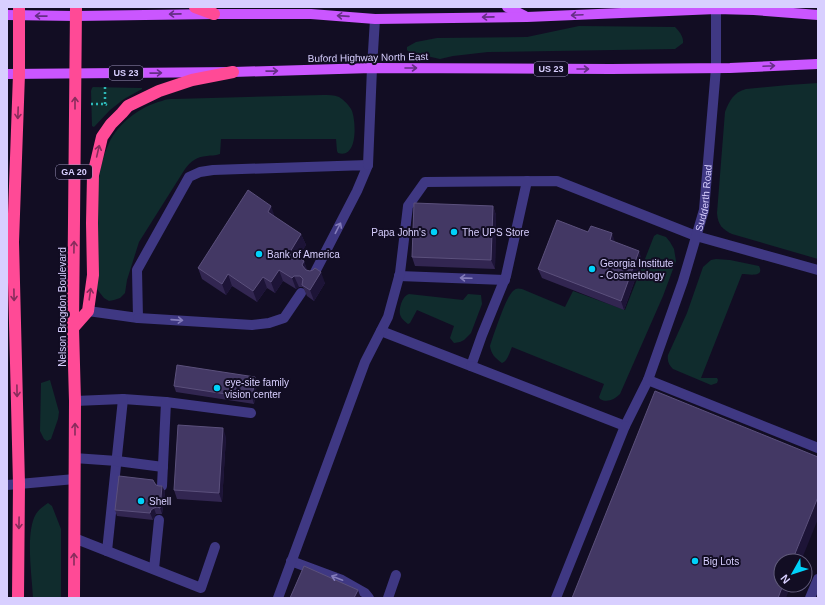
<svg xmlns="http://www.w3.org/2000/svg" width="825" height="605" viewBox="0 0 825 605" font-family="Arial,sans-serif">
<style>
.green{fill:#102c2d}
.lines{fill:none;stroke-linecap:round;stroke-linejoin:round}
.path{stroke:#2cb6b6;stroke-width:2.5;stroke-dasharray:2 3;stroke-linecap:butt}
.lane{stroke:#3f3883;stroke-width:10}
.street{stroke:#3f3883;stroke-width:10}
.primary{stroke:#ca56ff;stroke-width:10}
.highway{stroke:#ff4a96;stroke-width:12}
.wall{fill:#322651}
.shaded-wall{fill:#1d1437}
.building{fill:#433864;stroke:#5b507c}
.oneway{stroke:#652e86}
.oneway2{stroke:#882c5c}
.oneway3{stroke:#847cbb}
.poi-dot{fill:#00d2fa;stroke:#120d23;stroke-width:1.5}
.labels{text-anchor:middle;stroke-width:4;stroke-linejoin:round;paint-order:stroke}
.shield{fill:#120d23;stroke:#9d95bd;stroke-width:1}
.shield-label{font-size:9px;font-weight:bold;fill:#d8cfff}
.street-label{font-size:10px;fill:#d8cfff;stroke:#120d23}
.poi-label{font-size:10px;fill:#d8cfff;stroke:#120d23;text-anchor:start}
</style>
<rect width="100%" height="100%" fill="#120d23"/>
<g class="green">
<path d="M579 26 675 27C679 31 684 37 683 43L675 49 488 52 453 56 440 59 409 52 407 50V47L416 42 437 38 527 37Z"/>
<path d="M818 83V259L732 234C722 229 718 225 717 213L725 112C729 101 734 92 746 89L788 85Z"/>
<polygon points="93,87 140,88 142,88 142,89 124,99 110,110 94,127 92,126 91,91 92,88"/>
<path d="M323 95C328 95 334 95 339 97 344 100 350 106 352 111 356 122 358 159 338 153L337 151 336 139H221L220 154C215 156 211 155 207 156 196 157 191 161 185 169L139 242 127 280 125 293 120 298 114 300 109 301 104 298 96 288C97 269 97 249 97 230 97 201 96 170 109 143 118 123 141 106 162 101 166 99 170 99 174 99Z"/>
<path d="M657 234 666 237 670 242 674 249 676 261 663 296 620 394C614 400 607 403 600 399L599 397 604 384 512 347C509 353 508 361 502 363 495 358 491 354 490 346 494 334 506 297 513 291 516 288 518 288 522 289L565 307 573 291 625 310 654 236Z"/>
<path d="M716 259 730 260 759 266C765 278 748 274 742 274L701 378H717L718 380 717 383 711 385 673 369C669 365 667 361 668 355L687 313 703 267 711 260Z"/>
<path d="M409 294 463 300 468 294 481 295 482 304 471 333 464 340 460 342 454 343 450 338 454 326 417 310 410 323 408 324C400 318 398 314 401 304 403 299 404 296 409 294Z"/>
<polygon points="50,380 59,412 58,419 51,439 47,441 44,439 40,431 41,383"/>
<path d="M48 503 52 506 61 529V598H33C32 576 25 532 36 514 39 509 44 506 48 503Z"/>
</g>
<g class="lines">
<g class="path">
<polyline points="105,87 105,104"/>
<polyline points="91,104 105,104 107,105"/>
</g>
<g class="lane">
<polyline points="399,276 505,280"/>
<polyline points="88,311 138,318 137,270 189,177 200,172 213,170 368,165 357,191 313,276"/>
<polyline points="138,318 252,325 269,323 284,318 301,293"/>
<polyline points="381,331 471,366 482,335 506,276 527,181"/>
<polyline points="471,366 625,426 648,380 818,448"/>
<polyline points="123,399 166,402"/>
<polyline points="75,401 123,399 107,551"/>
<polyline points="74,458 117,461 163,467"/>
<polyline points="7,485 19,484 75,479"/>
<polyline points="162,486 166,402 251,413"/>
<polyline points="74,538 201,588 215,547"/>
<polyline points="291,561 342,580 365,593 369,598"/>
<polyline points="154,569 159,520"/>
<polyline points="278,598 365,362 388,317 400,273 408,206 425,182 557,181 696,236 818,270"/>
<polyline points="388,598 396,575"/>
<polyline points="556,598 625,426"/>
<polyline points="810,598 818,579"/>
</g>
<g class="street">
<polyline points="368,165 372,68 375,19"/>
<path id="s1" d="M648 380 683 281 704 210 716 68V7"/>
</g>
<g class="primary">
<polyline points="507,7 525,16"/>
<polyline points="7,15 76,16 214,14 311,14 375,19 527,17 716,9 754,10 818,15"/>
<polyline points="7,74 233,72 372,68 611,69 730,68 818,64"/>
</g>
<g class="highway">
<polyline points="195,7 214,14"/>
<polyline points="73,328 88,311 93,275 92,223 93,175 102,137 111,124 122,113 128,106 159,91 192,80 233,72"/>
<polyline points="18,598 19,484 13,242 19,74 19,7"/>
<polyline points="74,598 75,401 73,328 76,7"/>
</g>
</g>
<g class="wall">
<polygon points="493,206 496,215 495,269 415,266 412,257"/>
<polygon points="275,217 301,234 306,245 298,257 304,261 307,271 310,271 313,270 325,283 314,301 307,296 303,287 299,287 296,289 283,281 275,293 267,288 257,302 232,286 226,295 202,279 198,268"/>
<polygon points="588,232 615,242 642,260 624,310 542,278 538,269"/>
<polygon points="257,383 254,404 176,392 174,386"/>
<polygon points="226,437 222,502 177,499 174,490"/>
<polygon points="155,484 156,485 159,486 162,486 165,492 162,514 156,514 154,517 153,520 117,516 115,510"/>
</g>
<g class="shaded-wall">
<polygon points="271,206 275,217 268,212"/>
<polygon points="493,206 496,215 495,269 491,260"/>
<polygon points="612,233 615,242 610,240"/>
<polygon points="301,234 306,245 294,263 290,252"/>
<polygon points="639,251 642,260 624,310 621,301"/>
<polygon points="304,261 308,272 307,277 302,265"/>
<polygon points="279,270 283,281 275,293 271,282"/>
<polygon points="321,272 325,283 314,301 310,290"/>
<polygon points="228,274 232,286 226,295 222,284"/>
<polygon points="294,276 299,287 296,289 292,278"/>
<polygon points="263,277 267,288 257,302 253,291"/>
<polygon points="255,377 257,383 254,404 252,398"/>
<polygon points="223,428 226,437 222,502 219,493"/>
<polygon points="162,486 165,492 162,514 160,508"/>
<polygon points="818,497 818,519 801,561 792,561"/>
<polygon points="154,508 156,514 154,517 153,520 150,513 151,510"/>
<polygon points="783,585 791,585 786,598 778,598"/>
<polygon points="358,590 361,598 354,598"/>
</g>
<g class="building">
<polygon points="248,190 271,206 268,212 301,234 290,252 304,261 302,265 306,270 310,271 313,270 315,268 321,272 310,290 302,285 303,279 300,276 294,276 292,278 279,270 271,282 263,277 253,291 228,274 222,284 198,268"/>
<polygon points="414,203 493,206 491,260 412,257"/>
<polygon points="557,220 588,232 591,226 612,233 610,240 639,251 621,301 538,269"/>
<polygon points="177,365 255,377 252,398 174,386"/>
<polygon points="655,391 818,457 818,497 792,561 781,561 781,585 783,585 778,598 572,598"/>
<polygon points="178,425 223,428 219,493 174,490"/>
<polygon points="119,476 153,480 154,482 156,485 159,486 162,486 160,508 157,507 154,508 151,510 150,513 115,510"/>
<polygon points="304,566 358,590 354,598 290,598"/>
</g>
<defs><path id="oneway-shaft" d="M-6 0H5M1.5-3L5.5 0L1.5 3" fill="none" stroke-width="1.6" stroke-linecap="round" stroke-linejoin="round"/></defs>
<g class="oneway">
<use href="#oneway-shaft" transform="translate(175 14) rotate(179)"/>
<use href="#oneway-shaft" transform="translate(577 15) rotate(177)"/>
<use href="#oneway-shaft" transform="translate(41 16) rotate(-179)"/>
<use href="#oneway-shaft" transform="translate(343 16) rotate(-176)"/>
<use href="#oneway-shaft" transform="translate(488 17) rotate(179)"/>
<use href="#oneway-shaft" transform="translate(769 66) rotate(-3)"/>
<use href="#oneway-shaft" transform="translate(411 68)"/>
<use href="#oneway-shaft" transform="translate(583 69)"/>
<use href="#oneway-shaft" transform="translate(272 71) rotate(-1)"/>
<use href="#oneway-shaft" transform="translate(156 73) rotate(-1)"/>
</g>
<g class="oneway2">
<use href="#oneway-shaft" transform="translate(75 103) rotate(-90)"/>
<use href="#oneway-shaft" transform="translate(18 113) rotate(92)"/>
<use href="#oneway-shaft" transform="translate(98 151) rotate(-77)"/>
<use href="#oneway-shaft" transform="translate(74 247) rotate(-89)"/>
<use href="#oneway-shaft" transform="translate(90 294) rotate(-82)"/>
<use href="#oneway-shaft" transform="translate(14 295) rotate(89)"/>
<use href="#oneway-shaft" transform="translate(17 391) rotate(89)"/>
<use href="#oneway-shaft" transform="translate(75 429) rotate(-90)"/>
<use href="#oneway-shaft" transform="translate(19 523) rotate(91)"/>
<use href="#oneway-shaft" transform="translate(74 559) rotate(-90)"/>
</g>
<g class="oneway3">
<use href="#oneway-shaft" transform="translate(338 228) rotate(-63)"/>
<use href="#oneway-shaft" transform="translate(466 278) rotate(-178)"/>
<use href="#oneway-shaft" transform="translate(177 320) rotate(4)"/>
<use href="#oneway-shaft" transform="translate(337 578) rotate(-159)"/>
</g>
<g class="poi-dot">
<circle cx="434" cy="232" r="4"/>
<circle cx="454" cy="232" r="4"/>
<circle cx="259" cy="254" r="4"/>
<circle cx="592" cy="269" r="4"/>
<circle cx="217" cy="388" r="4"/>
<circle cx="141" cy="501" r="4"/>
<circle cx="695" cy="561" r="4"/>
</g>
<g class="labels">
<g class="shield">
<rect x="534" y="62" width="34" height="14" rx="3"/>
<rect x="109" y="66" width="34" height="14" rx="3"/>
<rect x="56" y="165" width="36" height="14" rx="3"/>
</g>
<g class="shield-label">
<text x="551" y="72">US 23</text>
<text x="126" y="76">US 23</text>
<text x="74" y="175">GA 20</text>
</g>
<g class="street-label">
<text transform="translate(368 57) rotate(-1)" y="4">Buford Highway North East</text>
<text dy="4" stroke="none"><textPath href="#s1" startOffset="191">Sudderth Road</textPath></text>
<text transform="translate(62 307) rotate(-90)" y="4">Nelson Brogdon Boulevard</text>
</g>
<g class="poi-label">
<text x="426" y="236" text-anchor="end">Papa John's</text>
<text x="462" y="236">The UPS Store</text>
<text x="267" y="258">Bank of America</text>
<text x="600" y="267">Georgia Institute<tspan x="600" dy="12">- Cosmetology</tspan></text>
<text x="225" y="386">eye-site family<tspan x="225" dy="12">vision center</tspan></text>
<text x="149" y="505">Shell</text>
<text x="703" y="565">Big Lots</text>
</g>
</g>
<rect width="825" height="605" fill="none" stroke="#d8cfff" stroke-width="16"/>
<g transform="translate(793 573) rotate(231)"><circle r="19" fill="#120d23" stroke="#615b7b"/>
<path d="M0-3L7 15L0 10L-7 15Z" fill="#00d2fa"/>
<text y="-6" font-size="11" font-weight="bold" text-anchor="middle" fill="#d8cfff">N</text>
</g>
</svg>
